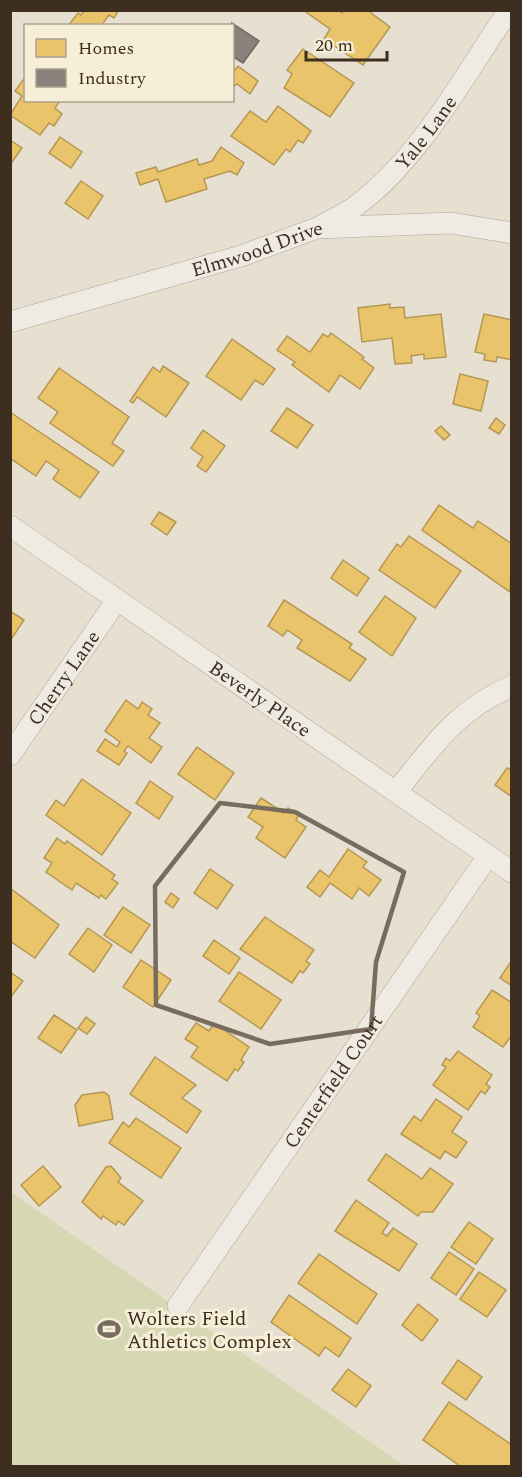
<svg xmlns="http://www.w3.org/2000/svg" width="522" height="1477" viewBox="0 0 522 1477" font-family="Spectral,serif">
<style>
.green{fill:#d6d7b3}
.homes{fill:#e9c46a;stroke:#b59754;stroke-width:1.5}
.industry{fill:#8a817c;stroke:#736860;stroke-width:1.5}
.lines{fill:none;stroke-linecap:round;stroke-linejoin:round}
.minor-casing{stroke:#ada599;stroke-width:22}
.minor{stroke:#efebe3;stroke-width:21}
.marked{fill:none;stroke:#786c5e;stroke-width:4.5;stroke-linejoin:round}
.labels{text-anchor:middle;stroke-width:6;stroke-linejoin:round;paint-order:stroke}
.street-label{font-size:20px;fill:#3d2e20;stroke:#f7eed8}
.poi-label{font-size:20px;fill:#3d2e20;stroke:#f7eed8;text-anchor:start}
</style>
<rect width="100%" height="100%" fill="#e7e0d1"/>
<polygon class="green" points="11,1192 405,1466 11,1466"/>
<g class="homes">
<polygon points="85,10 119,10 114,18 109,15 101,26 68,26 78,13 81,15"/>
<polygon points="303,10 338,10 342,13 344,10 367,10 390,27 363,65 324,39 330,29"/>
<polygon points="303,49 354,83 330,117 284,88 292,74 287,70"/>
<polygon points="238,66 258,81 250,94 237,84 232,88 232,74"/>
<polygon points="26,76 26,100 60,100 55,108 62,114 54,126 49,123 40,135 10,115 22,96 15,91"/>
<polygon points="278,106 311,131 303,143 298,140 290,152 286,149 274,165 231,136 250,111 266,122"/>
<polygon points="60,137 82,152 71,168 49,153"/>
<polygon points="10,140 22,148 10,165"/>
<polygon points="221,147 244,163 237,175 230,171 204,179 207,189 166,202 158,179 140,185 136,173 156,167 158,172 197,159 199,165 212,161"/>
<polygon points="81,181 103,196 88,219 65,203"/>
<polygon points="390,304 390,308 404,307 405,318 441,314 446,357 424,359 424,354 411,356 412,363 395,364 392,338 362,342 358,308"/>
<polygon points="484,314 512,320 512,360 497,357 496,362 484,360 485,354 475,352"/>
<polygon points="331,333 364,357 362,359 374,368 360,389 340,375 329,392 292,365 295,362 277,350 287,336 310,352 323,334 328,337"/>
<polygon points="232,339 275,369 263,385 255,380 241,400 206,376"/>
<polygon points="163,366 189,383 166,417 137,397 133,403 130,401 153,367 160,372"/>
<polygon points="59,368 129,417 112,443 124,451 113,466 50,423 58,412 38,398"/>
<polygon points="460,374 488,381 481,411 453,404"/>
<polygon points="287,408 313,425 297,448 271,431"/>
<polygon points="10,412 99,472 80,498 53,479 59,470 46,461 36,476 10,458"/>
<polygon points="496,418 505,425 499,434 489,428"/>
<polygon points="441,426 450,435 444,440 435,431"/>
<polygon points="203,430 225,446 206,472 197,466 203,457 191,448"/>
<polygon points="439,505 473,528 478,521 512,544 510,592 422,530"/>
<polygon points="159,512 176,522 167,535 151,524"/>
<polygon points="409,536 461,571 435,608 379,570 397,544 401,547"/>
<polygon points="343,560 369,578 357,596 331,578"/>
<polygon points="385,596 416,618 392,656 359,632"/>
<polygon points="284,600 352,644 349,648 366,659 350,681 297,648 302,640 287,630 283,636 268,626"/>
<polygon points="10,611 24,620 10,641"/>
<polygon points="126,700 138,709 142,702 152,709 148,715 160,723 149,738 162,747 151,763 128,746 124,751 127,753 119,765 97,751 105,739 117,747 120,742 105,731"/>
<polygon points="197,747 234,773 215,800 178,774"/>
<polygon points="507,768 512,770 512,797 495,785"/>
<polygon points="82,779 131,813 102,855 46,815 56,800 64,806"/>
<polygon points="150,781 173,797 159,819 136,803"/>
<polygon points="261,798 284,813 288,808 299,815 296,820 306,827 285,858 256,838 263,827 248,817"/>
<polygon points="57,838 65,844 67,841 115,875 112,879 118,883 106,899 101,895 99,898 76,883 72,890 46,872 52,863 44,858"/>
<polygon points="348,849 367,862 363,867 381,880 369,896 359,888 352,899 330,883 320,897 307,887 320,870 329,877"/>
<polygon points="210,869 233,885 217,909 194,893"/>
<polygon points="10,888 59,925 35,958 10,941"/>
<polygon points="171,893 179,899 173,908 165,902"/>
<polygon points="123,907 150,925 131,953 104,935"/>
<polygon points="265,917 314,950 306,961 310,964 303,973 300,971 292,983 240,949"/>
<polygon points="88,928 112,945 94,972 69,954"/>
<polygon points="214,940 240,958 229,974 203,956"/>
<polygon points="141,960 171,980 153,1007 123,987"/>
<polygon points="510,963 512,964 512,986 500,978"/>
<polygon points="10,972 23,981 10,998"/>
<polygon points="239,972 281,1000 261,1029 219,1001"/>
<polygon points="492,990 512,1003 512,1035 503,1047 473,1027 480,1016 476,1013"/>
<polygon points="54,1015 77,1030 61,1053 38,1038"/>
<polygon points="86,1017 95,1024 87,1034 78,1028"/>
<polygon points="196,1023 209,1031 214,1023 249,1047 241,1060 244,1062 238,1071 235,1069 227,1081 191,1057 198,1047 185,1039"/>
<polygon points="458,1051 492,1075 486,1084 490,1087 485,1094 481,1091 468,1110 433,1085 446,1067 442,1065 446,1058 450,1061"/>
<polygon points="155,1057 196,1085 182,1098 201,1111 187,1133 130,1094"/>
<polygon points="104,1092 109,1096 113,1119 79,1126 75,1105 82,1095"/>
<polygon points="436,1099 462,1117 452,1132 467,1142 456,1158 445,1151 440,1159 401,1134 414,1116 421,1121"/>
<polygon points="136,1118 181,1148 161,1178 109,1143 123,1122 129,1127"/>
<polygon points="386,1154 422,1179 430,1168 453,1184 433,1212 421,1212 418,1216 368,1180"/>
<polygon points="43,1166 61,1187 39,1206 21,1185"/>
<polygon points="111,1166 121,1178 118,1182 143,1201 124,1225 118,1221 116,1225 103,1216 101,1219 82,1202 106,1167"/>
<polygon points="356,1200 389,1223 382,1233 387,1236 393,1228 417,1244 399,1271 335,1231"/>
<polygon points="469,1222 493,1239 476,1264 451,1247"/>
<polygon points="449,1252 474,1269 456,1295 431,1278"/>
<polygon points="319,1254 377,1294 357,1324 298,1283"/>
<polygon points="479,1272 506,1290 487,1317 460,1299"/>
<polygon points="289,1295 351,1338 339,1357 325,1347 319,1356 271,1322"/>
<polygon points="418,1304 438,1320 422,1341 402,1325"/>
<polygon points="458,1360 482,1377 466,1400 442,1383"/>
<polygon points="348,1369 371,1386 356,1407 332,1390"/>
<polygon points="449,1402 512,1445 512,1466 460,1466 423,1440"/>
</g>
<polygon class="industry" points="232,23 259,41 243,63 232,56"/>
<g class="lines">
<g class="minor-casing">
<g id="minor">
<path id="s1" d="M321 226C331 220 343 215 353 208 418 162 464 76 509 10"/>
<path id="s2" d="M10 322 241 256 317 228 451 223 512 233"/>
<path id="s3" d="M10 526 512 872"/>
<path id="s4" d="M10 755 117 600"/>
<path d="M396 792C432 747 456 710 512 686"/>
<path id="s5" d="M178 1306 488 856"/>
</g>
</g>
<use href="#minor" class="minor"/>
</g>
<path class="marked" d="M220 803 295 812 404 872 376 962 371 1029 270 1044 156 1005 155 886Z"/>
<defs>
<g id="stadium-bare" transform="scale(1.8)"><path d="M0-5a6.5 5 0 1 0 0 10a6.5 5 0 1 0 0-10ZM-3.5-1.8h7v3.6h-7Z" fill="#786c5e" stroke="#f7eed8" stroke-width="2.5" paint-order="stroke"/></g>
</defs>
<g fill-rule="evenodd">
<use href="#stadium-bare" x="109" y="1329"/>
</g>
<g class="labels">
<g class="street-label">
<text dy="7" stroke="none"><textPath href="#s1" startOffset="142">Yale Lane</textPath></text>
<text dy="7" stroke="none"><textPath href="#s2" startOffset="258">Elmwood Drive</textPath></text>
<text dy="7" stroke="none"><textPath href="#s4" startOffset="94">Cherry Lane</textPath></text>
<text dy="7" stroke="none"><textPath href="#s3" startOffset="304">Beverly Place</textPath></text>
<text dy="7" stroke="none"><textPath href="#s5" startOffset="273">Centerfield Court</textPath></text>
</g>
<g class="poi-label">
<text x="127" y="1325">Wolters Field<tspan x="127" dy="23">Athletics Complex</tspan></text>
</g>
</g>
<rect width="522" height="1477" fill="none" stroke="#3d2e20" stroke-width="24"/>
<rect x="24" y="24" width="210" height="78" fill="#f7eed8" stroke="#ada18e" stroke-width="1.5"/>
<rect x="36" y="39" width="30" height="18" fill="#e9c46a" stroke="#ada18e" stroke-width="1.5"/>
<text x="78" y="54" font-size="18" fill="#3d2e20">Homes</text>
<rect x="36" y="69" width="30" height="18" fill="#8a817c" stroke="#ada18e" stroke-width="1.5"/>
<text x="78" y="84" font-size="18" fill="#3d2e20">Industry</text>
<path d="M306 51v9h81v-9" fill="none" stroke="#3d2e20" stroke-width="3"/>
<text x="315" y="51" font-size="18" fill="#3d2e20" stroke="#f7eed8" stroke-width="4.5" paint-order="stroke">20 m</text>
</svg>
